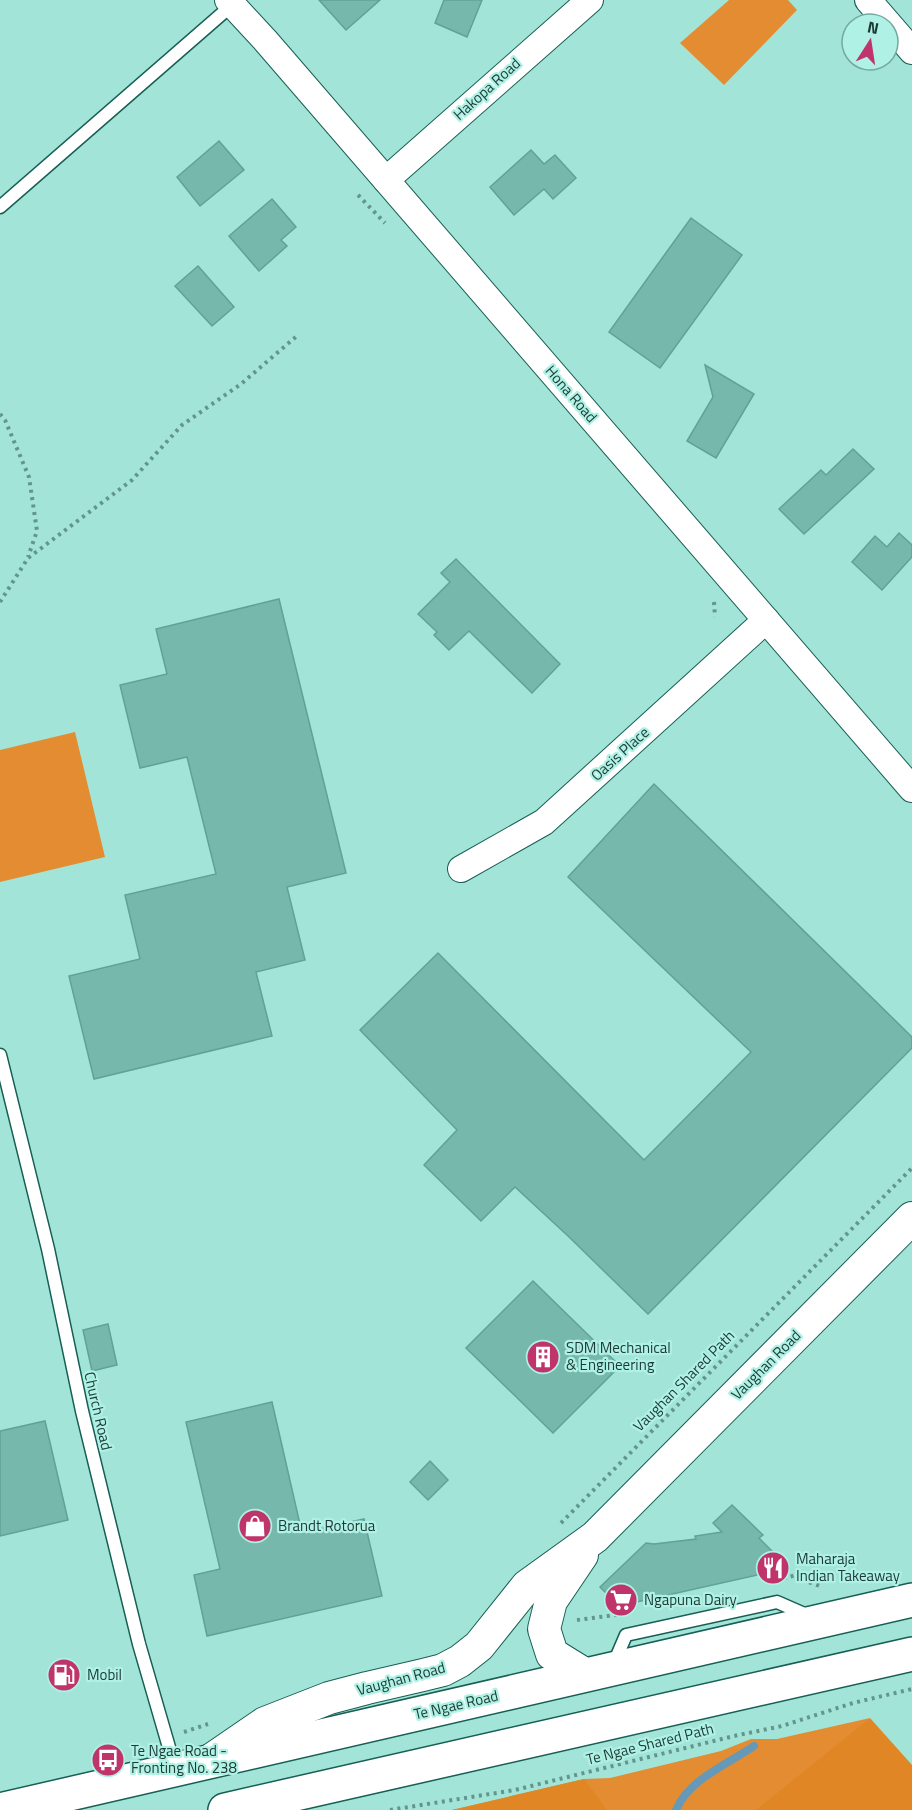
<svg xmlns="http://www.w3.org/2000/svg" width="912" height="1810" viewBox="0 0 912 1810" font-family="'Titillium Web',sans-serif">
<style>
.green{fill:#e48c32}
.forest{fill:#e08624}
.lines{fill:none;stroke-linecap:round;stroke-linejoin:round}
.stream{stroke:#6699b7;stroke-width:8}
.building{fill:#76b8ac;stroke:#60a296;stroke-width:1.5}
.service-casing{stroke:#175e54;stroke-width:15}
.minor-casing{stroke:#175e54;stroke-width:28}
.tertiary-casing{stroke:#175e54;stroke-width:34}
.trunk-casing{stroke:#175e54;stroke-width:36}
.path{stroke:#64958c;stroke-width:4;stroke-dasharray:3 4.5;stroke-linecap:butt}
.service{stroke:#fff;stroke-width:12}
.minor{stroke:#fff;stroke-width:26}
.tertiary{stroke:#fff;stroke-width:32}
.trunk{stroke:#fff;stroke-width:33}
.labels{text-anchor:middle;stroke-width:4.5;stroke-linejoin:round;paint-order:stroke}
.street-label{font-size:15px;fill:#1d3934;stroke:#aff2e5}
.poi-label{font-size:15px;fill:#1d3934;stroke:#aff2e5;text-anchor:start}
</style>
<rect width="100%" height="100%" fill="#a2e5d8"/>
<g class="green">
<polygon points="729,0 788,0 797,10 724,85 680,43"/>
<polygon points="75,732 105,857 0,882 0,750"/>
<polygon points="870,1718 775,1810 452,1810 584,1779 610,1778 721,1751 751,1739 777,1739"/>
</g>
<g class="forest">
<polygon points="870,1718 912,1765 912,1810 756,1810"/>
<polygon points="584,1779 607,1810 452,1810"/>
</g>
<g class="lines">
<path class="stream" d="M676 1810C689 1779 728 1764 754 1746"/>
</g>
<g class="building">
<polygon points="319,0 380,0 346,30"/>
<polygon points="444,0 482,0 467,37 435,23"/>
<polygon points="219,141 244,170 200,206 177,177"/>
<polygon points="531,150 544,164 555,155 576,178 553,199 544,189 514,215 490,187"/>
<polygon points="272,199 296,227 281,240 287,246 259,271 229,236"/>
<polygon points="691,218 742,255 660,368 609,332"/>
<polygon points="198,266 234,307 212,326 175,286"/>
<polygon points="705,365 754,394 716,458 687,441 713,397"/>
<polygon points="853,449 874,469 804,534 779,509 821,470 826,475"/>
<polygon points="899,533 912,545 912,557 882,590 852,562 875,536 887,547"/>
<polygon points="456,559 560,664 532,693 469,631 449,650 434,635 437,632 418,614 450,582 441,573"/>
<polygon points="279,599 346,873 287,887 305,960 256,972 272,1036 94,1079 69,976 140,959 125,895 216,874 187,757 140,768 120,685 167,674 156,629"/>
<polygon points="654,784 912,1037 912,1048 648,1314 568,1236 515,1187 481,1221 424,1165 457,1130 360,1030 438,953 644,1160 751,1052 568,877"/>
<polygon points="533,1281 620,1366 553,1433 466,1348"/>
<polygon points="108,1324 117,1365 92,1371 83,1330"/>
<polygon points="272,1402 302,1533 364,1519 382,1596 207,1636 194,1575 220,1569 186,1422"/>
<polygon points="45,1421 68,1520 0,1536 0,1431"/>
<polygon points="430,1461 448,1480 428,1500 410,1482"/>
<polygon points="732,1505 763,1535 759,1538 789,1568 619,1606 600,1587 646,1543 654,1544 696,1539 695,1536 722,1532 713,1523"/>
</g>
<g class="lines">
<g class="service-casing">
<g id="service">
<polyline points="0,207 232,5"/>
<polyline points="0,1055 48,1249 82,1411 139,1644 175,1768"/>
<polyline points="614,1663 626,1635 777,1602 809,1616"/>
</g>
</g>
<g class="minor-casing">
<g id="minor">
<polyline points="228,0 265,40 912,789"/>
<polyline points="868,0 912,51"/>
<polyline points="386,180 590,0"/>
<polyline points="461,869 544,822 766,620"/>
</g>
</g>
<g class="tertiary-casing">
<g id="tertiary">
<polyline points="582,1555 551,1601 544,1629 552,1654 586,1675"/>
<polyline points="211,1760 265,1723 329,1698 367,1688 423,1675 443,1670 460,1661 479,1646 527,1586 595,1537 912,1218"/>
</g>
</g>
<g class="trunk-casing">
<g id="trunk">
<polyline points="0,1810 912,1600"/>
<polyline points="225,1810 912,1654"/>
</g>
</g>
<g class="path">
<polyline points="358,195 385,223"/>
<polyline points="0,414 5,420 29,477 37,531 28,557"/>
<polyline points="0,602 28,558 132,480 182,425 241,384 298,335"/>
<polyline points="714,602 715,617"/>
<polyline points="561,1523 912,1168"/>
<polyline points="776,1580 801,1574 808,1582 823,1587"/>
<polyline points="577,1620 623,1614"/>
<polyline points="184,1732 208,1724"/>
<polyline points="390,1810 515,1790 734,1736 782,1726 853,1703 912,1689"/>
</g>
<use href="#service" class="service"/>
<use href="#minor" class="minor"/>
<use href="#tertiary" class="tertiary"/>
<use href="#trunk" class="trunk"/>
</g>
<defs>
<g id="building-disc" transform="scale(1.725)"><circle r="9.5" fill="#bf346a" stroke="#aff2e5"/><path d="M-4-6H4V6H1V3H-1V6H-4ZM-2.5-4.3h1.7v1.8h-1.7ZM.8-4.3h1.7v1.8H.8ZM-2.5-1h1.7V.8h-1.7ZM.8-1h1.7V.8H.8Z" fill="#fff"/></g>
<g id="shop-disc" transform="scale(1.725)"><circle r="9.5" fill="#bf346a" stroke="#aff2e5"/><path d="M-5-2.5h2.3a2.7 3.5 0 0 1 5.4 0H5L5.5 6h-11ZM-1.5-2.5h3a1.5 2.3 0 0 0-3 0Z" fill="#fff"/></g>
<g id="restaurant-disc" transform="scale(1.725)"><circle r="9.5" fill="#bf346a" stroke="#aff2e5"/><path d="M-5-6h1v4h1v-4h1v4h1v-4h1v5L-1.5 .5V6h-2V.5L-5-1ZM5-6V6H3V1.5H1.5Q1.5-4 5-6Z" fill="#fff"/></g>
<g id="supermarket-disc" transform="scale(1.725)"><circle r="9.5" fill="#bf346a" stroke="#aff2e5"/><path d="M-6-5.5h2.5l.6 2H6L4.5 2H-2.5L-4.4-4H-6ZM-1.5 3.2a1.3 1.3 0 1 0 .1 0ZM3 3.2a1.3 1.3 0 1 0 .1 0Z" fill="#fff"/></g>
<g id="fuel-disc" transform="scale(1.725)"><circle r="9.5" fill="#bf346a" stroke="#aff2e5"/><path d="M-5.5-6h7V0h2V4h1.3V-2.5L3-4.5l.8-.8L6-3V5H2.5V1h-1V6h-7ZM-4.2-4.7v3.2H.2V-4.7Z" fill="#fff"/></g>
<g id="bus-disc" transform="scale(1.725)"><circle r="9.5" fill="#bf346a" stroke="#aff2e5"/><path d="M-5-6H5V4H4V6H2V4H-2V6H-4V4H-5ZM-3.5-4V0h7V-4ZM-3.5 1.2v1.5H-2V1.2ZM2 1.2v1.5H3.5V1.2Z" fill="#fff"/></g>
</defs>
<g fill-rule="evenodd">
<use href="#building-disc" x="543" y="1357"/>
<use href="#shop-disc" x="255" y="1526"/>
<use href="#restaurant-disc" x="773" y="1568"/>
<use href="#supermarket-disc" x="621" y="1600"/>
<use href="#fuel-disc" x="64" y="1675"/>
<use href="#bus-disc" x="108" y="1760"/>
</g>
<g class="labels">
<g class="street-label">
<text transform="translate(487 89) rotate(-42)" y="5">Hakopa Road</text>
<text transform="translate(571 394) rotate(49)" y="5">Hona Road</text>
<text transform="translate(620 754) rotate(-42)" y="5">Oasis Place</text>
<text transform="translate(766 1365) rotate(-45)" y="5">Vaughan Road</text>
<text transform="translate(684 1381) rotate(-45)" y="5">Vaughan Shared Path</text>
<text transform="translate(98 1411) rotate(77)" y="5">Church Road</text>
<text transform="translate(401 1679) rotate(-15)" y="5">Vaughan Road</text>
<text transform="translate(456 1705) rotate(-13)" y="5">Te Ngae Road</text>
<text transform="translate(650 1744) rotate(-14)" y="5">Te Ngae Shared Path</text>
</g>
<g class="poi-label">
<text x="566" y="1353">SDM Mechanical<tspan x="566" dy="17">&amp; Engineering</tspan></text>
<text x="278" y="1531">Brandt Rotorua</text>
<text x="796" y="1564">Maharaja<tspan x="796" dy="17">Indian Takeaway</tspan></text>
<text x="644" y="1605">Ngapuna Dairy</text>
<text x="87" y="1680">Mobil</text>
<text x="131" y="1756">Te Ngae Road -<tspan x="131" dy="17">Fronting No. 238</tspan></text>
</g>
</g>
<g transform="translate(870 42) rotate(12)"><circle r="28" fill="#aff2e5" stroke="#75a89e" stroke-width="1.5"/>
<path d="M0-4.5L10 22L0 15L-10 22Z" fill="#bf346a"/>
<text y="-9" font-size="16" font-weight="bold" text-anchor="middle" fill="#1d3934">N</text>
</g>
</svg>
